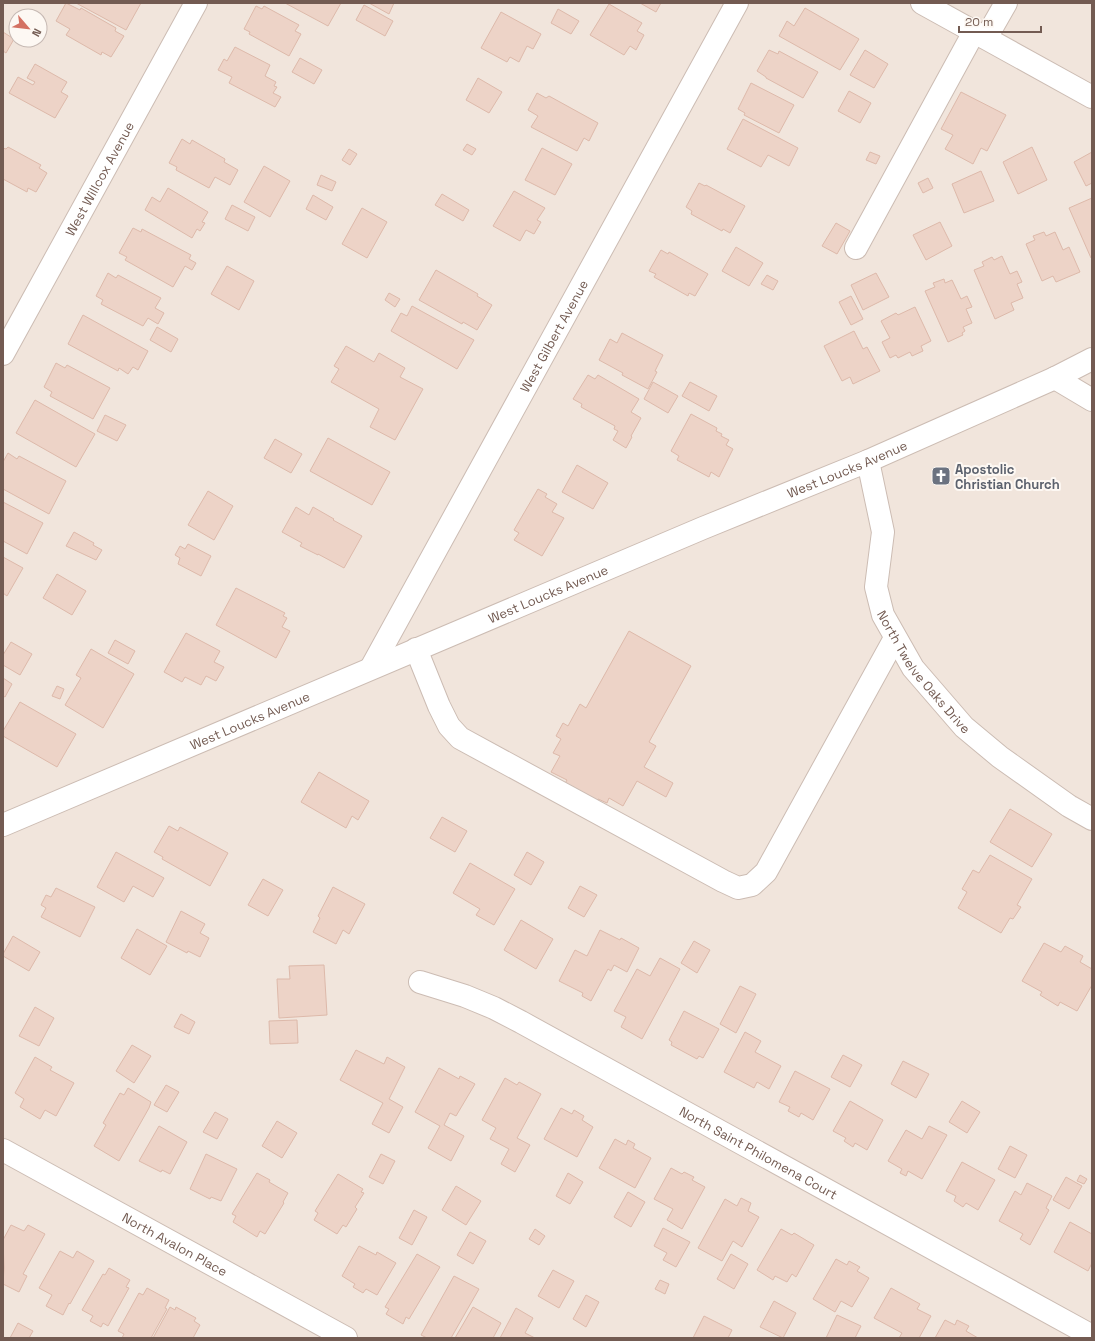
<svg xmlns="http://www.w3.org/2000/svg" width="1095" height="1341" viewBox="0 0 1095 1341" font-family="'Space Grotesk',sans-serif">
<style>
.residential{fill:#f1e5dc;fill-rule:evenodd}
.building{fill:#edd3c7;stroke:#ddb9aa}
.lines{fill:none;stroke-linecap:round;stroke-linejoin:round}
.minor-casing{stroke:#ccbcb3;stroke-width:24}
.minor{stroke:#fff;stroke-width:22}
.labels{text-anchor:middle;stroke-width:4;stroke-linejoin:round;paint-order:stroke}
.street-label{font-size:13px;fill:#735b52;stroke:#fdf8f3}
.worship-label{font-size:13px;font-weight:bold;fill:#5b616d;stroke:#fdf8f3;text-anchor:start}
</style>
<rect width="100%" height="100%" fill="#fbf4ed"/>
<path class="residential" d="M3 3H1092V1338H3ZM16 16H40V40H16Z"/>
<g class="building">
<polygon points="66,3 80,10 81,8 116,28 115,31 124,36 111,57 102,52 101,55 66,35 70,29 56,21"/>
<polygon points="76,3 141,3 126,30"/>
<polygon points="285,3 341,3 328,26"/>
<polygon points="369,3 394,3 389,14"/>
<polygon points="640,3 661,3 656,12"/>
<polygon points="609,4 642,23 637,31 644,35 636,50 630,46 624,55 590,35"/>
<polygon points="364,5 393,21 385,36 356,20"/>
<polygon points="256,6 262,9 264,6 299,25 295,31 301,34 289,56 249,34 250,32 244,29"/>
<polygon points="805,8 859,39 840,70 779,36 787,21 794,26"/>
<polygon points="558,9 579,21 571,34 551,23"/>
<polygon points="501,12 541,34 533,49 527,46 519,62 510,57 507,62 481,48"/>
<polygon points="3,32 14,39 6,53 3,51"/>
<polygon points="235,47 270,65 265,76 276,82 274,86 277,87 273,93 281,97 275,107 229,83 232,77 218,70 224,59 227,61"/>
<polygon points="769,50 778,54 779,51 818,72 803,98 766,78 766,77 757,71"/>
<polygon points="865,50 888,64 874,88 850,75"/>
<polygon points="300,58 322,70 314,84 292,72"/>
<polygon points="35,64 67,82 61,92 68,96 55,118 9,93 18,77 33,85 35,82 27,78"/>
<polygon points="478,78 502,92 489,113 466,100"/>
<polygon points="751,83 794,105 779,133 744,115 745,113 738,109"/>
<polygon points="849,91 871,103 860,123 838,111"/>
<polygon points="961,92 1006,115 987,151 981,148 973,164 945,149 953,135 941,129"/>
<polygon points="537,93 546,98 549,96 598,123 589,141 584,138 577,151 531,127 538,116 528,110"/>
<polygon points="743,119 798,148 789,166 768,155 761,167 727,149"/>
<polygon points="182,139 190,144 192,140 225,159 224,162 238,170 230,185 215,177 209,188 176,170 177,167 169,163"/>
<polygon points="467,144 476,149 472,155 463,150"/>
<polygon points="8,147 41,165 39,168 47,173 36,192 28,188 27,192 3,179 3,148 6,149"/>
<polygon points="1032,147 1047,180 1018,194 1003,162"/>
<polygon points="542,148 572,164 555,195 525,180"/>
<polygon points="349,149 357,154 350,165 342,160"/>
<polygon points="870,152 880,156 876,164 866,160"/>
<polygon points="1092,152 1092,183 1086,186 1074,162"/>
<polygon points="264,166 290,181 270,217 244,202"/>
<polygon points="981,171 994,201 964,213 952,184"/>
<polygon points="321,175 336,182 332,191 317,185"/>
<polygon points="928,178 933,188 923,193 918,183"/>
<polygon points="699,183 705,186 706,185 745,206 730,233 723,229 722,231 691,214 692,211 686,207"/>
<polygon points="168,188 208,212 202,222 205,223 200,231 197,229 192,238 145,210 152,197 160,202"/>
<polygon points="514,191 545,208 537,220 541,222 534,234 526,230 520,241 493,226"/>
<polygon points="442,194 469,210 463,221 435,205"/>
<polygon points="313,195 333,207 326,220 306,209"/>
<polygon points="1092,198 1092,257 1091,258 1069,208"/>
<polygon points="232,205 255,217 248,231 225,219"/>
<polygon points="362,208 387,222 367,258 342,244"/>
<polygon points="940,222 952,246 926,260 913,235"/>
<polygon points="836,223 850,231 837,254 822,246"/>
<polygon points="133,228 141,232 142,229 191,255 189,259 196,263 192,270 185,266 173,287 125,260 127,257 119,253"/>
<polygon points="1044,232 1046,236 1055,232 1063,250 1069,247 1080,272 1056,282 1053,276 1042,281 1026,244 1035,240 1033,236"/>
<polygon points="736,247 763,263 749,286 722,271"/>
<polygon points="661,250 668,254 669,252 708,274 695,296 689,293 688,296 654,277 656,274 649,271"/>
<polygon points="1002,256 1010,274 1017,271 1022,282 1017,284 1023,298 1011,303 1014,310 995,319 974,270 984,266 982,262 992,257 994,260"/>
<polygon points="227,266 254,281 239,310 211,294"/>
<polygon points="436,270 478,294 477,296 492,305 477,330 463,322 462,324 419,300"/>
<polygon points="108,273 116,278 118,275 161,298 155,308 164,313 158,324 148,318 143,326 101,304 103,300 96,296"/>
<polygon points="876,273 889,297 863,310 851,285"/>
<polygon points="767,275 778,281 773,290 761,284"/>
<polygon points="944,279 945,283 952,280 961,299 967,296 972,307 966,309 972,323 963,327 965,331 962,333 963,335 948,342 925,291 935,287 933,283"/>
<polygon points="389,293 400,299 395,307 385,300"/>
<polygon points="851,296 863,319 851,325 839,302"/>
<polygon points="412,306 474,340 457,369 391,331 401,313 407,316"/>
<polygon points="915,307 931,341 921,346 923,351 912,356 910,352 898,358 896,355 890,358 882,342 890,338 881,321 896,313 898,315"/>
<polygon points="83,315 148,351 138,370 133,367 128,374 119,368 118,371 68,344"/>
<polygon points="157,327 178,339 171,352 150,340"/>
<polygon points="854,331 863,349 867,347 880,371 853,384 850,377 842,381 824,346"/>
<polygon points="622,333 663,355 655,371 657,372 648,389 622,375 623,373 599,360 610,339 617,343"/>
<polygon points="346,346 374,362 379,353 405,368 400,377 423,389 395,440 370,427 379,409 331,382 339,369 334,366"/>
<polygon points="56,363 65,368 67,365 110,388 93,419 50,396 52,392 44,387"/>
<polygon points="588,375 595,379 598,375 639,399 631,412 641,418 631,436 632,437 626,448 613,440 618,431 614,429 615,426 581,407 582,404 573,399"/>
<polygon points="653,382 678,396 668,413 644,399"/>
<polygon points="690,382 717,396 709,411 682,396"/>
<polygon points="35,400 95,434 76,467 16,433"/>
<polygon points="691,414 717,428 716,431 722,434 721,436 729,440 726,445 733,449 719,477 711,472 709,477 677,460 679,456 671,451"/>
<polygon points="105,415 126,425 117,441 97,431"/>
<polygon points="328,438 390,472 372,505 310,471"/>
<polygon points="275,439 302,454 291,473 264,458"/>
<polygon points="8,453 17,459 19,456 66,481 49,514 3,489 3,462"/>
<polygon points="577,465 608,483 593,509 562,492"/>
<polygon points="538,489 547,494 545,497 557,504 552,512 564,518 542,556 514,540 519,533 514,530"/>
<polygon points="208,491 233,506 214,540 188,525"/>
<polygon points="3,502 43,523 27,554 3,541"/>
<polygon points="296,507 309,515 313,507 334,519 333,520 362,536 344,568 318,554 318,555 300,546 302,543 282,532"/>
<polygon points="74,532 94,543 93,545 102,550 96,560 66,546"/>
<polygon points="188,544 211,556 201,576 178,564 180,558 175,555 180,546 185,549"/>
<polygon points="3,557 23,568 7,596 3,593"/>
<polygon points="57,574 86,591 72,615 43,598"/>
<polygon points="236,588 285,613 283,616 287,618 282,627 290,631 276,658 216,625"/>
<polygon points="629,631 691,666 649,742 656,746 644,767 673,783 666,797 637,781 623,806 609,798 607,803 598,799 595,805 563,787 567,780 551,772 560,756 553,753 561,739 556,736 563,723 568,726 580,704 586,708"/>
<polygon points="186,633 220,651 214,662 224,667 216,681 206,676 201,685 185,677 182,682 164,672"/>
<polygon points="115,640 135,651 128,664 108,653"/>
<polygon points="11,642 32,654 20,675 3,665 3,655"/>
<polygon points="91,649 134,674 103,728 65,705 81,678 76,675"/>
<polygon points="3,678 12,684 5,697 3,696"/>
<polygon points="57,686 64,689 60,699 52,696"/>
<polygon points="20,702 76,734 57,767 3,736 3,731"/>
<polygon points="319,772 369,801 358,820 352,816 346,828 301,802"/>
<polygon points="1010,809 1052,834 1032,867 990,842"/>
<polygon points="442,817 467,831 455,852 430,838"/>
<polygon points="169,826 178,831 180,827 228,853 210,886 162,859 163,857 154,852"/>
<polygon points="116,852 164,878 153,897 133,886 124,902 97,887"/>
<polygon points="527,852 544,862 531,885 514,875"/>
<polygon points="990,855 1032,879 1017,905 1021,907 1013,919 1010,918 1001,933 958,908 967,892 962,889 973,870 979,873"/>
<polygon points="470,863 515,889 494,925 476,915 480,909 453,893"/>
<polygon points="263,879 283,890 268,916 248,905"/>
<polygon points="580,886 597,895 584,917 568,908"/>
<polygon points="333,887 365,904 349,934 343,930 336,944 313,932 320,918 318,916"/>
<polygon points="56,888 95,907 80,937 41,917 46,908 41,905 46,895 51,897"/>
<polygon points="181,911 205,924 200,933 209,938 200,957 188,951 187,953 166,942"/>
<polygon points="521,920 553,939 536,969 504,950"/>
<polygon points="137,929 167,946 150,975 121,958"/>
<polygon points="600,930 620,940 621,938 639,948 627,972 614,965 611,971 608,969 591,1001 582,996 583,993 559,981 575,950 587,956"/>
<polygon points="13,936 40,952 29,971 3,956 3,954"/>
<polygon points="694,941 710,950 697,973 681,963"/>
<polygon points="1044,943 1061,952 1065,946 1083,956 1080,962 1092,969 1092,985 1077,1011 1060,1002 1058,1006 1040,995 1042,992 1022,981"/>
<polygon points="660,958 680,969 642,1039 621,1027 626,1017 614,1011 637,969 650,976"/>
<polygon points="324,965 327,1015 279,1018 277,979 290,979 289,966"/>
<polygon points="740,986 756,994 736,1033 720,1024"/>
<polygon points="35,1007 54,1018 39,1046 19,1036"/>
<polygon points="684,1011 719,1029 703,1058 699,1056 697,1059 671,1045 672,1042 669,1040"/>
<polygon points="181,1014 195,1022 189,1034 174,1027"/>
<polygon points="297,1020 298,1043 270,1044 269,1021"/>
<polygon points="745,1032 761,1041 755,1052 781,1066 769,1089 757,1082 754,1088 724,1072"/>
<polygon points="132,1045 151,1056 134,1083 116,1071"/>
<polygon points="356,1050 384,1064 387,1057 405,1067 389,1099 403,1107 389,1133 372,1124 383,1103 340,1080"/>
<polygon points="843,1055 862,1065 850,1087 831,1077"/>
<polygon points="35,1057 52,1067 50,1070 74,1083 56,1116 45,1110 40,1119 20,1107 24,1099 15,1093"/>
<polygon points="903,1061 929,1074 916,1098 891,1084"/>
<polygon points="439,1068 459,1079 460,1076 475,1084 456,1116 450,1113 444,1125 464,1136 451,1161 428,1148 440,1126 415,1112"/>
<polygon points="795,1071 830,1089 813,1120 801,1113 799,1117 788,1111 790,1107 779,1102"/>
<polygon points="505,1078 517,1085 519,1082 541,1094 517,1138 530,1145 515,1172 501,1164 509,1149 490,1139 496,1128 482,1120"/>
<polygon points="166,1085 179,1092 167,1112 154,1105"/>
<polygon points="128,1088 151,1102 149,1108 119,1161 94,1146 106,1125 103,1123 120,1093 124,1095"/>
<polygon points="850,1101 883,1120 867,1150 855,1143 853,1147 844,1141 846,1138 833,1131"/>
<polygon points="962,1101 980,1112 967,1133 949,1122"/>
<polygon points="561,1108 572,1114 574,1110 584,1116 582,1120 593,1127 577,1157 544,1139"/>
<polygon points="215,1112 228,1119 217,1139 203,1132"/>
<polygon points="277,1121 297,1133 282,1158 262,1146"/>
<polygon points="159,1126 187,1142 170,1174 162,1170 161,1172 139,1161"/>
<polygon points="929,1126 947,1135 922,1179 908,1171 906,1176 900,1173 902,1169 888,1161 906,1130 922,1139"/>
<polygon points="615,1139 626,1145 628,1140 635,1144 633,1148 651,1158 635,1188 599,1168"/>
<polygon points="1010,1146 1027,1155 1015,1178 998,1169"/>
<polygon points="206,1154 237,1169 221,1201 211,1197 210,1199 190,1189"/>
<polygon points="381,1154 395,1161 383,1184 369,1177"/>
<polygon points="962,1162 995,1180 978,1210 966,1203 963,1207 954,1201 956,1196 946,1191"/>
<polygon points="671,1168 682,1174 684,1172 694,1177 692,1180 705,1187 682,1229 667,1220 673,1209 654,1199"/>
<polygon points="257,1173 270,1180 269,1182 288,1193 283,1202 284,1203 265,1234 260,1231 257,1237 233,1222 236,1216 232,1214"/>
<polygon points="568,1173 583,1182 570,1204 556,1196"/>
<polygon points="338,1174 363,1189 361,1192 364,1193 355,1207 357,1209 346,1227 343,1225 337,1234 314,1220 318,1213 315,1211"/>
<polygon points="1080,1175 1087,1179 1084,1184 1077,1181"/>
<polygon points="1066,1177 1082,1186 1069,1209 1053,1200"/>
<polygon points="1027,1183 1052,1196 1046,1208 1049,1210 1030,1245 1020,1239 1023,1234 999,1221 1015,1191 1021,1195"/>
<polygon points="456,1186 481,1201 466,1225 442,1210"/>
<polygon points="628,1192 645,1202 631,1227 614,1217"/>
<polygon points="741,1198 751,1203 748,1211 759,1217 742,1247 733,1241 722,1261 698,1248 725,1199 737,1206"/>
<polygon points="414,1210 427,1217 412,1245 399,1238"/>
<polygon points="1070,1222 1092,1234 1092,1263 1088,1271 1054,1252"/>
<polygon points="11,1225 24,1231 28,1225 45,1234 23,1274 27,1276 19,1292 3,1284 4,1268 3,1240"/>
<polygon points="663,1228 690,1242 676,1267 663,1260 667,1253 654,1246"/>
<polygon points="535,1229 545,1236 539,1245 529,1239"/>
<polygon points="781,1229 792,1235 794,1233 814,1245 796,1277 792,1274 787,1282 775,1276 773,1280 757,1270"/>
<polygon points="470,1232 486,1241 473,1264 457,1255"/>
<polygon points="359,1246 376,1255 377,1252 396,1263 377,1295 366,1289 363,1293 353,1287 355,1284 342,1276"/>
<polygon points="60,1251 73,1258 77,1251 94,1261 70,1304 69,1303 63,1315 46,1306 52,1295 39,1288"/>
<polygon points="417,1254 440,1267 409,1319 406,1317 403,1324 386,1314 389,1309 385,1307"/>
<polygon points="731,1254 748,1264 734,1289 717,1279"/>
<polygon points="836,1259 847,1265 849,1261 860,1267 857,1271 869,1278 852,1307 841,1301 835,1312 813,1299"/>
<polygon points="109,1268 130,1280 126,1287 129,1288 108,1326 103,1323 101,1327 90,1321 93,1316 82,1310 103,1274 105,1275"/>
<polygon points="553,1270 574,1281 559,1308 538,1296"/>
<polygon points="454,1276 479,1289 451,1338 427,1338 421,1335"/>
<polygon points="660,1280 669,1284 665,1294 655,1289"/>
<polygon points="147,1288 169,1300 165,1308 167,1309 151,1338 122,1338 124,1334 118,1331 139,1293 143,1295"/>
<polygon points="891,1288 920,1304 917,1309 931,1316 919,1338 899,1338 902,1333 874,1318"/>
<polygon points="586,1295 599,1302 586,1327 573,1319"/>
<polygon points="774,1301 796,1313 783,1338 760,1327"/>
<polygon points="170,1307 175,1310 176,1307 196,1318 194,1321 200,1325 193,1338 153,1338"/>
<polygon points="473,1307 501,1323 493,1338 455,1338"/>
<polygon points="516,1308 533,1318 525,1333 535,1338 500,1338"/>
<polygon points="837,1315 861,1326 855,1338 826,1338"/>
<polygon points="704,1316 732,1330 728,1338 693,1338"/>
<polygon points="945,1320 955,1325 957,1320 969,1326 966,1331 978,1338 935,1338"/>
<polygon points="18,1323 33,1331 29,1338 10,1338"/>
</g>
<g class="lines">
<g class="minor-casing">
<g id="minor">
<polyline points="922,3 1092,97"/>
<polyline points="986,38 1006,3"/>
<polyline points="856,248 974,32"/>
<path id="s1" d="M3 354 196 3"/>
<polyline points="1055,378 1092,400"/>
<path id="s2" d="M868 461 883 532 876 587 883 615 913 668 964 727 1000 757 1069 806 1092 819"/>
<polyline points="416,649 439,706 449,726 460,738 723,881 738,888 752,885 766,872 895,638"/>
<path id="s3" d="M371 668 737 3"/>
<path id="s4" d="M3 825 703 528 868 461 1055 378 1092 359"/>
<path id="s5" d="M420 982 465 996 494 1008 521 1022 1092 1336"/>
<path id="s6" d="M3 1150 346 1338"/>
</g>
</g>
<use href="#minor" class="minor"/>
</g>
<defs>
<g id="church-square" transform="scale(1)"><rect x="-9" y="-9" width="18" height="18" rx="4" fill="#6b7280" stroke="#fdf8f3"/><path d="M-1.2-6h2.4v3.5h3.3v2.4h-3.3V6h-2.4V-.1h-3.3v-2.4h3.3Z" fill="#fff"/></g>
</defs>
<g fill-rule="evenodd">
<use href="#church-square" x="941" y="476"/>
</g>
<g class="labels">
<g class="street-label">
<text dy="5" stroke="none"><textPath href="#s1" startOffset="200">West Willcox Avenue</textPath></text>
<text dy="5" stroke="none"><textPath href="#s3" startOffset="379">West Gilbert Avenue</textPath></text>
<text dy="5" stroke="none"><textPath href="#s4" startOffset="916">West Loucks Avenue</textPath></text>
<text dy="5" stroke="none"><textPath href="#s4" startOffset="592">West Loucks Avenue</textPath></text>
<text dy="5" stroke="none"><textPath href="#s2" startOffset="227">North Twelve Oaks Drive</textPath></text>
<text dy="5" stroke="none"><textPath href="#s4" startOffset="268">West Loucks Avenue</textPath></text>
<text dy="5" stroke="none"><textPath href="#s5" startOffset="380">North Saint Philomena Court</textPath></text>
<text dy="5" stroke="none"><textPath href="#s6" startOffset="196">North Avalon Place</textPath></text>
</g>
<g class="worship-label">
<text x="955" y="474">Apostolic<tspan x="955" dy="15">Christian Church</tspan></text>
</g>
</g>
<rect width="1095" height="1341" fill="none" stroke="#735b52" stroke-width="8"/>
<g transform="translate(28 28) rotate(118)"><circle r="19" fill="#fdf8f3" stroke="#c6b9b3"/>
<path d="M0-3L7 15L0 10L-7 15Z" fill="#d47162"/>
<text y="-6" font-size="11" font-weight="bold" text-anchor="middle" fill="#735b52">N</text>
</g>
<path d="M959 26v6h82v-6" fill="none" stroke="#735b52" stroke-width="2"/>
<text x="965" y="26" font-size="12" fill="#735b52" stroke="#fdf8f3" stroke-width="3" paint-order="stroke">20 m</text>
</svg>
